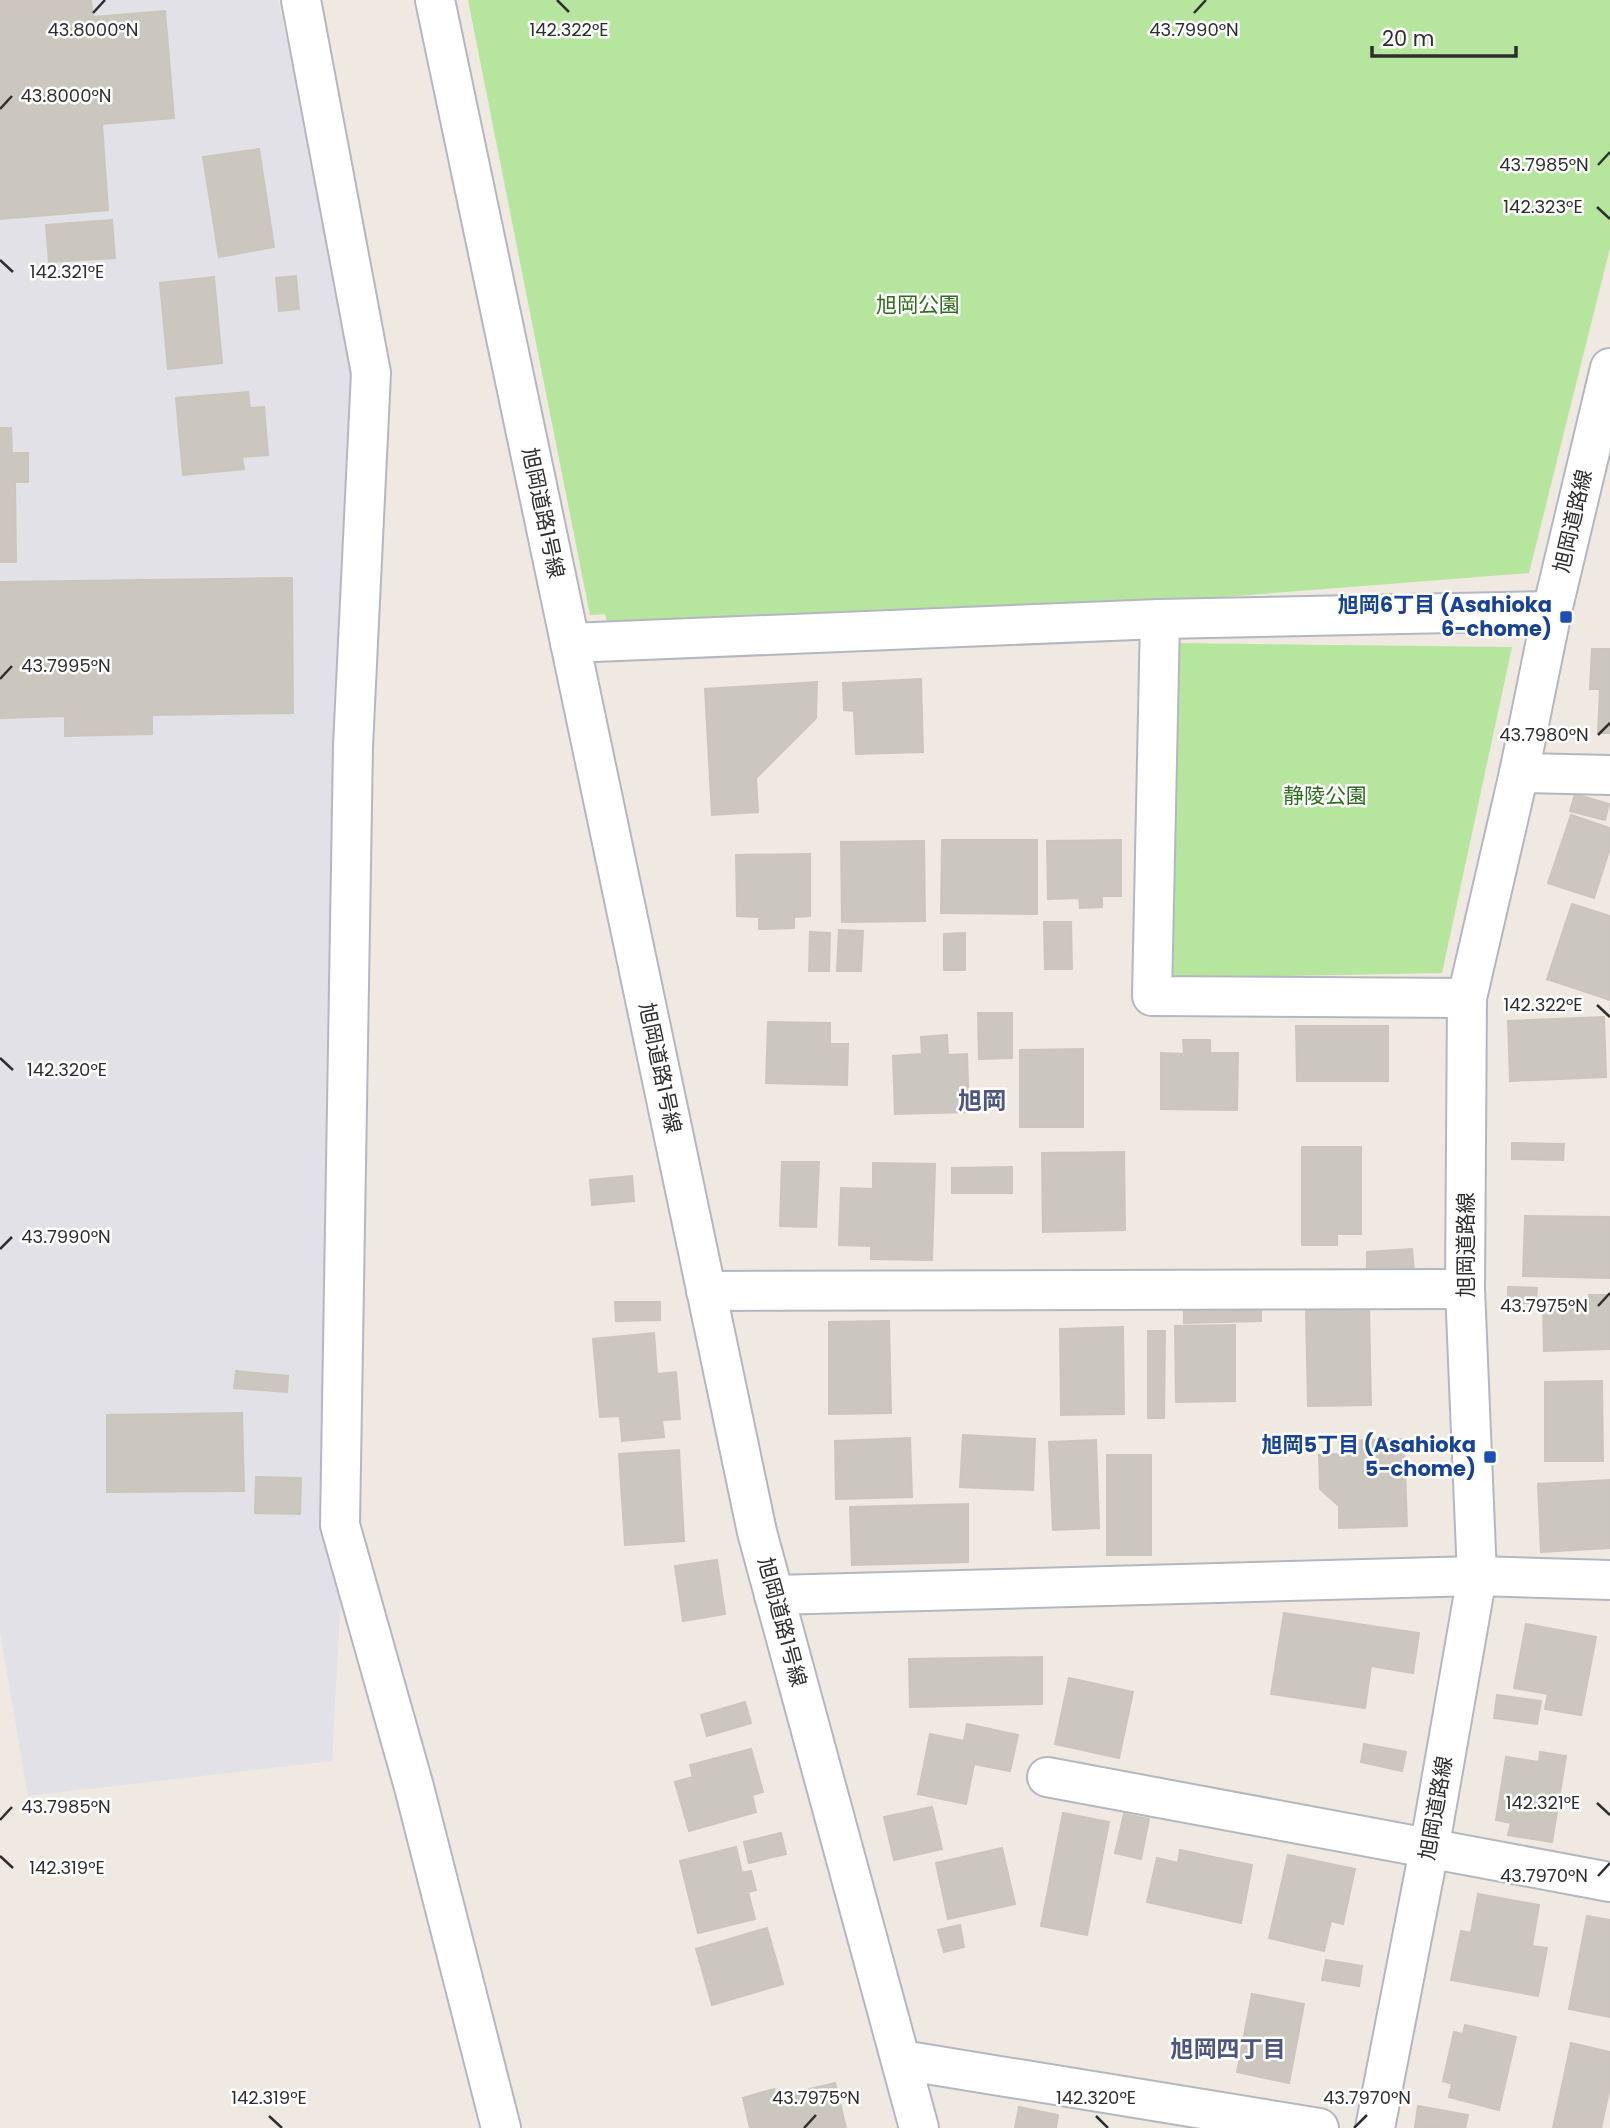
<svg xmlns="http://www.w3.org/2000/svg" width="1610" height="2128" viewBox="0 0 1610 2128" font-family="Poppins,'Noto Sans JP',sans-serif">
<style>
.industrial{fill:#e3e1e8}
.green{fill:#b6e59e}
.building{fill:#cbc7bf;stroke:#cbc5ba;stroke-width:2}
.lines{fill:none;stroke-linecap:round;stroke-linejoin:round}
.minor-casing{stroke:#b4b7c1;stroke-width:42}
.minor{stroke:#fff;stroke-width:38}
.ticks{fill:none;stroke:#2e2e2e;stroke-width:2.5}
.transit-dot{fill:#1a4fb4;stroke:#fff;stroke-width:2.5}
.labels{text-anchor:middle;stroke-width:5;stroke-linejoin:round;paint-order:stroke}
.park-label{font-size:21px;fill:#2c6e1b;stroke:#fff}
.street-label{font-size:21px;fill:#2e2e2e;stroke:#fff}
.transit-label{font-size:21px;font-weight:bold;fill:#164399;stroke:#fff;text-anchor:end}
.neighbourhood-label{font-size:23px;font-weight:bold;fill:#4d5680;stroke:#fff}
.quarter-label{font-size:24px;font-weight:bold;fill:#4d5680;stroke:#fff}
.ticks-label{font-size:18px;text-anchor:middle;fill:#2e2e2e;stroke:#fff;stroke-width:5;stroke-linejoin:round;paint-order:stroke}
</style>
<rect width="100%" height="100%" fill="#efe9e1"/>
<polygon class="industrial" points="0,0 278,0 366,374 355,1335 332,1761 28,1796 0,1632"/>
<g class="green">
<polygon points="468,0 1610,0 1610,248 1529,573 1159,602 607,622 605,614 590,615"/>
<polygon points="1175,643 1512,647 1442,973 1172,978"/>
</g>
<g class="building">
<polygon points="0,0 91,0 93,17 165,11 174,118 102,124 108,210 0,219"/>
<polygon points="259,149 274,247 219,257 203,157"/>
<polygon points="112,220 115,258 49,262 46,225"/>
<polygon points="296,276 299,309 279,311 276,278"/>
<polygon points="214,277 222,363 168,369 160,283"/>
<polygon points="248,392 250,408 264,407 268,455 242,457 244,469 183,475 176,398"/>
<polygon points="0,428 11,428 12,453 28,453 28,482 15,482 16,562 0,562"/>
<polygon points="292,578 293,713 152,715 152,734 65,736 65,716 0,718 0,582"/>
<polygon points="1592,649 1610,649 1610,733 1598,733 1600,689 1590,689"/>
<polygon points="921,679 923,752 856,754 854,711 844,710 843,683"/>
<polygon points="817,682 816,718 756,778 758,812 712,815 705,689"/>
<polygon points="1575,794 1609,804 1605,820 1570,811"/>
<polygon points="1571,815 1610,828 1610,848 1594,898 1548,883"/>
<polygon points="942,840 1037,840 1037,914 941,913"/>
<polygon points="1121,840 1121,896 1102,896 1102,907 1080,908 1079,898 1048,899 1047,841"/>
<polygon points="924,841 925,921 842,922 841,842"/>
<polygon points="810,854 810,916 794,917 794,928 759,929 759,917 737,916 736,855"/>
<polygon points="1572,904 1610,916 1610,1000 1547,979"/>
<polygon points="1044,922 1071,922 1072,969 1045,969"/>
<polygon points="839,930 863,931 861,971 837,971"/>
<polygon points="810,932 830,933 829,971 809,971"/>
<polygon points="965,933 965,970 944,970 944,934"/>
<polygon points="978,1013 1012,1013 1012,1058 979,1059"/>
<polygon points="1604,1017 1606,1077 1510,1081 1508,1021"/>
<polygon points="768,1022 830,1023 830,1044 848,1044 847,1085 766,1083"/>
<polygon points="1296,1026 1388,1026 1388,1081 1297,1081"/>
<polygon points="947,1035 948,1055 967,1054 969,1112 895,1114 893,1056 922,1054 921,1037"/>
<polygon points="1183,1040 1210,1040 1210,1053 1238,1053 1237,1110 1161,1109 1161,1053 1184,1054"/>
<polygon points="1083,1049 1083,1127 1020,1127 1020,1050"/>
<polygon points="1512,1143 1564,1144 1563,1160 1512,1159"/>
<polygon points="1302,1147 1361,1147 1361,1234 1337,1234 1337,1245 1302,1245"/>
<polygon points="1124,1152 1125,1230 1043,1232 1042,1153"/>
<polygon points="782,1162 819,1162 816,1227 780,1226"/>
<polygon points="873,1163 935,1164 932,1260 871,1259 871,1246 839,1245 841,1188 873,1189"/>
<polygon points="1012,1167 1012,1193 952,1193 952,1168"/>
<polygon points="632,1176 634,1201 592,1205 590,1180"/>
<polygon points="1525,1216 1610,1217 1610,1278 1523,1276"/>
<polygon points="1412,1249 1414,1270 1367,1273 1367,1252"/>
<polygon points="1508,1287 1537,1288 1536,1303 1508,1303"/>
<polygon points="1589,1295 1610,1295 1610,1349 1544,1351 1543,1305 1589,1304"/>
<polygon points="1261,1301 1261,1321 1184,1323 1184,1303"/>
<polygon points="615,1302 660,1302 660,1320 616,1321"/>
<polygon points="1369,1309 1371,1405 1308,1406 1306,1310"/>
<polygon points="889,1321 891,1413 829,1414 829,1322"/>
<polygon points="1235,1325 1235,1401 1176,1402 1175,1326"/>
<polygon points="1123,1327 1124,1414 1061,1415 1060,1329"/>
<polygon points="1148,1331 1165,1331 1164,1418 1148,1418"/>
<polygon points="654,1333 657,1374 676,1372 680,1419 662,1420 664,1437 622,1441 620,1416 600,1417 593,1339"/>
<polygon points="236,1371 288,1376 287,1392 234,1388"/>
<polygon points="1602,1381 1603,1461 1545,1461 1545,1382"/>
<polygon points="242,1413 244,1491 107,1492 107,1415"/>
<polygon points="963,1435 1035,1439 1033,1490 960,1487"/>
<polygon points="910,1438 912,1497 836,1499 835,1441"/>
<polygon points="1404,1439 1407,1526 1339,1528 1339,1506 1320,1489 1319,1455 1340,1454 1339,1441"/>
<polygon points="1096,1440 1099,1528 1053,1530 1049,1442"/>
<polygon points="679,1450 684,1541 625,1545 619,1454"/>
<rect x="1107" y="1455" width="44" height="100"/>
<polygon points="256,1477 301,1478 300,1514 255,1513"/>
<polygon points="1610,1480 1610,1548 1541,1552 1538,1484"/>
<polygon points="968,1504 968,1562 852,1565 850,1507"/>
<polygon points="717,1560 725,1614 683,1621 675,1566"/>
<polygon points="1284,1613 1419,1633 1413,1673 1371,1666 1365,1708 1271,1694"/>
<polygon points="1526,1624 1596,1637 1581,1715 1545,1709 1548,1694 1514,1688"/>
<polygon points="1042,1657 1042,1704 910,1707 909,1659"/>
<polygon points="1069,1678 1133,1692 1119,1758 1055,1744"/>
<polygon points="1497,1695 1541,1701 1537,1724 1494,1718"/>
<polygon points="745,1702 751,1723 707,1736 701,1715"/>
<polygon points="967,1724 1018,1735 1010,1771 974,1764 966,1804 918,1794 930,1734 964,1741"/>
<polygon points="1364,1744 1406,1752 1402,1771 1361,1762"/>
<polygon points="751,1749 763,1792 752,1795 756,1812 689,1831 675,1782 693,1777 690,1765"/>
<polygon points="1540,1752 1566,1756 1552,1842 1508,1835 1511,1823 1496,1820 1506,1757 1539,1762"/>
<polygon points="932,1807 942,1849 894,1860 884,1817"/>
<polygon points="1063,1813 1109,1822 1087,1935 1041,1926"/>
<polygon points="1124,1814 1149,1819 1141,1859 1115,1853"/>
<polygon points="781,1833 786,1854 749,1863 744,1842"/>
<polygon points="736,1847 742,1873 751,1871 756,1890 748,1892 755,1919 698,1933 680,1861"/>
<polygon points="1002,1848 1015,1904 948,1919 936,1863"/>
<polygon points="1180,1850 1252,1865 1241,1923 1147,1902 1157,1858 1178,1863"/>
<polygon points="1288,1855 1355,1869 1343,1924 1331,1921 1324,1951 1269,1938"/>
<polygon points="1478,1894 1539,1905 1532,1946 1547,1948 1538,1996 1451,1980 1461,1931 1471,1933"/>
<polygon points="1587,1916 1610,1920 1610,2017 1569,2009"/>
<polygon points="960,1925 964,1947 944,1952 938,1930"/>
<polygon points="767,1928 783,1984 712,2005 696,1949"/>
<polygon points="1326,1960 1362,1966 1359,1986 1322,1980"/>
<polygon points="1252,1994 1304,2004 1289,2083 1237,2072"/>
<polygon points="1465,2025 1516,2037 1499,2110 1449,2097 1452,2084 1443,2081 1454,2032 1463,2034"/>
<polygon points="1571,2043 1610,2052 1610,2087 1601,2128 1553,2128"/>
<polygon points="835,2083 846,2128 750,2128 743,2098 774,2089 776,2097"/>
<polygon points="1418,2106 1468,2115 1465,2128 1415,2127"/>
<polygon points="1019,2107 1058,2115 1056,2128 1015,2128"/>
</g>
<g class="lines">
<g class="minor-casing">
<g id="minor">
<polyline points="301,0 371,373 353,746 340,1525 414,1787 501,2128"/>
<polyline points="435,0 757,1532 919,2128"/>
<polyline points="1160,619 1152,996 1467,998"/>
<polyline points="570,643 1160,619 1552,611"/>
<polyline points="1519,773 1610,775"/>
<polyline points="706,1291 1465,1289"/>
<polyline points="774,1595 1477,1576 1610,1580"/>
<polyline points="1047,1777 1610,1882"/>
<polyline points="902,2060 1319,2128"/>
<polyline points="1375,2128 1429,1850 1477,1576 1465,1289 1467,998 1519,773 1552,611 1610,368"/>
</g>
</g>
<use href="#minor" class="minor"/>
</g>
<path class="ticks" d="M557 0 569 12M93 13 105 0M1194 13 1206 0M0 109 12 96M1598 165 1610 152M1597 207 1610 219M0 260 13 272M0 679 12 666M1598 735 1610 723M1597 1005 1610 1017M0 1058 13 1070M0 1249 12 1237M1598 1306 1610 1293M1597 1803 1610 1815M0 1820 12 1807M0 1856 13 1868M1598 1876 1610 1863M269 2116 282 2128M1096 2116 1108 2128M804 2128 816 2115M1354 2128 1367 2115"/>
<g class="transit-dot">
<rect x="1559" y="610" width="14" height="14" rx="3.5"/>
<rect x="1483" y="1450" width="14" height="14" rx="3.5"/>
</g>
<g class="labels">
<g class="park-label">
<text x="918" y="312">旭岡公園</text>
<text x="1325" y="803">静陵公園</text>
</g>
<g class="street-label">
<text transform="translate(543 513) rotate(78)" y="7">旭岡道路1号線</text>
<text transform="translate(1573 521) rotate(-77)" y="7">旭岡道路線</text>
<text transform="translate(660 1068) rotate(78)" y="7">旭岡道路1号線</text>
<text transform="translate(1466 1245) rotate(-90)" y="7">旭岡道路線</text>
<text transform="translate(782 1622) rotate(75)" y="7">旭岡道路1号線</text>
<text transform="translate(1436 1808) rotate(-80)" y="7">旭岡道路線</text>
</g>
<g class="transit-label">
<text x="1552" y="612">旭岡6丁目 (Asahioka<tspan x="1552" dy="24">6-chome)</tspan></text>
<text x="1476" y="1452">旭岡5丁目 (Asahioka<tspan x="1476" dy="24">5-chome)</tspan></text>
</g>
<g class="neighbourhood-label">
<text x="1228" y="2057">旭岡四丁目</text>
</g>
<g class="quarter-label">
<text x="982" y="1109">旭岡</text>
</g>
</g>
<g class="ticks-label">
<text x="569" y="36">142.322°E</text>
<text x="93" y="36">43.8000°N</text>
<text x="1194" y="36">43.7990°N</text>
<text x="66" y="102">43.8000°N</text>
<text x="1544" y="171">43.7985°N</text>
<text x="1543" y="213">142.323°E</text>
<text x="67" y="278">142.321°E</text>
<text x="66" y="672">43.7995°N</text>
<text x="1544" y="741">43.7980°N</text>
<text x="1543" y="1011">142.322°E</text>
<text x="67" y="1076">142.320°E</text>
<text x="66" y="1243">43.7990°N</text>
<text x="1544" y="1312">43.7975°N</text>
<text x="1543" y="1809">142.321°E</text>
<text x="66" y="1813">43.7985°N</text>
<text x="67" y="1874">142.319°E</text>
<text x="1544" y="1882">43.7970°N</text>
<text x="816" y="2104">43.7975°N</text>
<text x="1367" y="2104">43.7970°N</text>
<text x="269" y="2104">142.319°E</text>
<text x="1096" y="2104">142.320°E</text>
</g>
<path d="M1372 46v10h144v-10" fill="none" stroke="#2e2e2e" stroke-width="3.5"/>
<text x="1382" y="46" font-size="21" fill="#2e2e2e" stroke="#ffffff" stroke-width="5" paint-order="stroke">20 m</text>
</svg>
